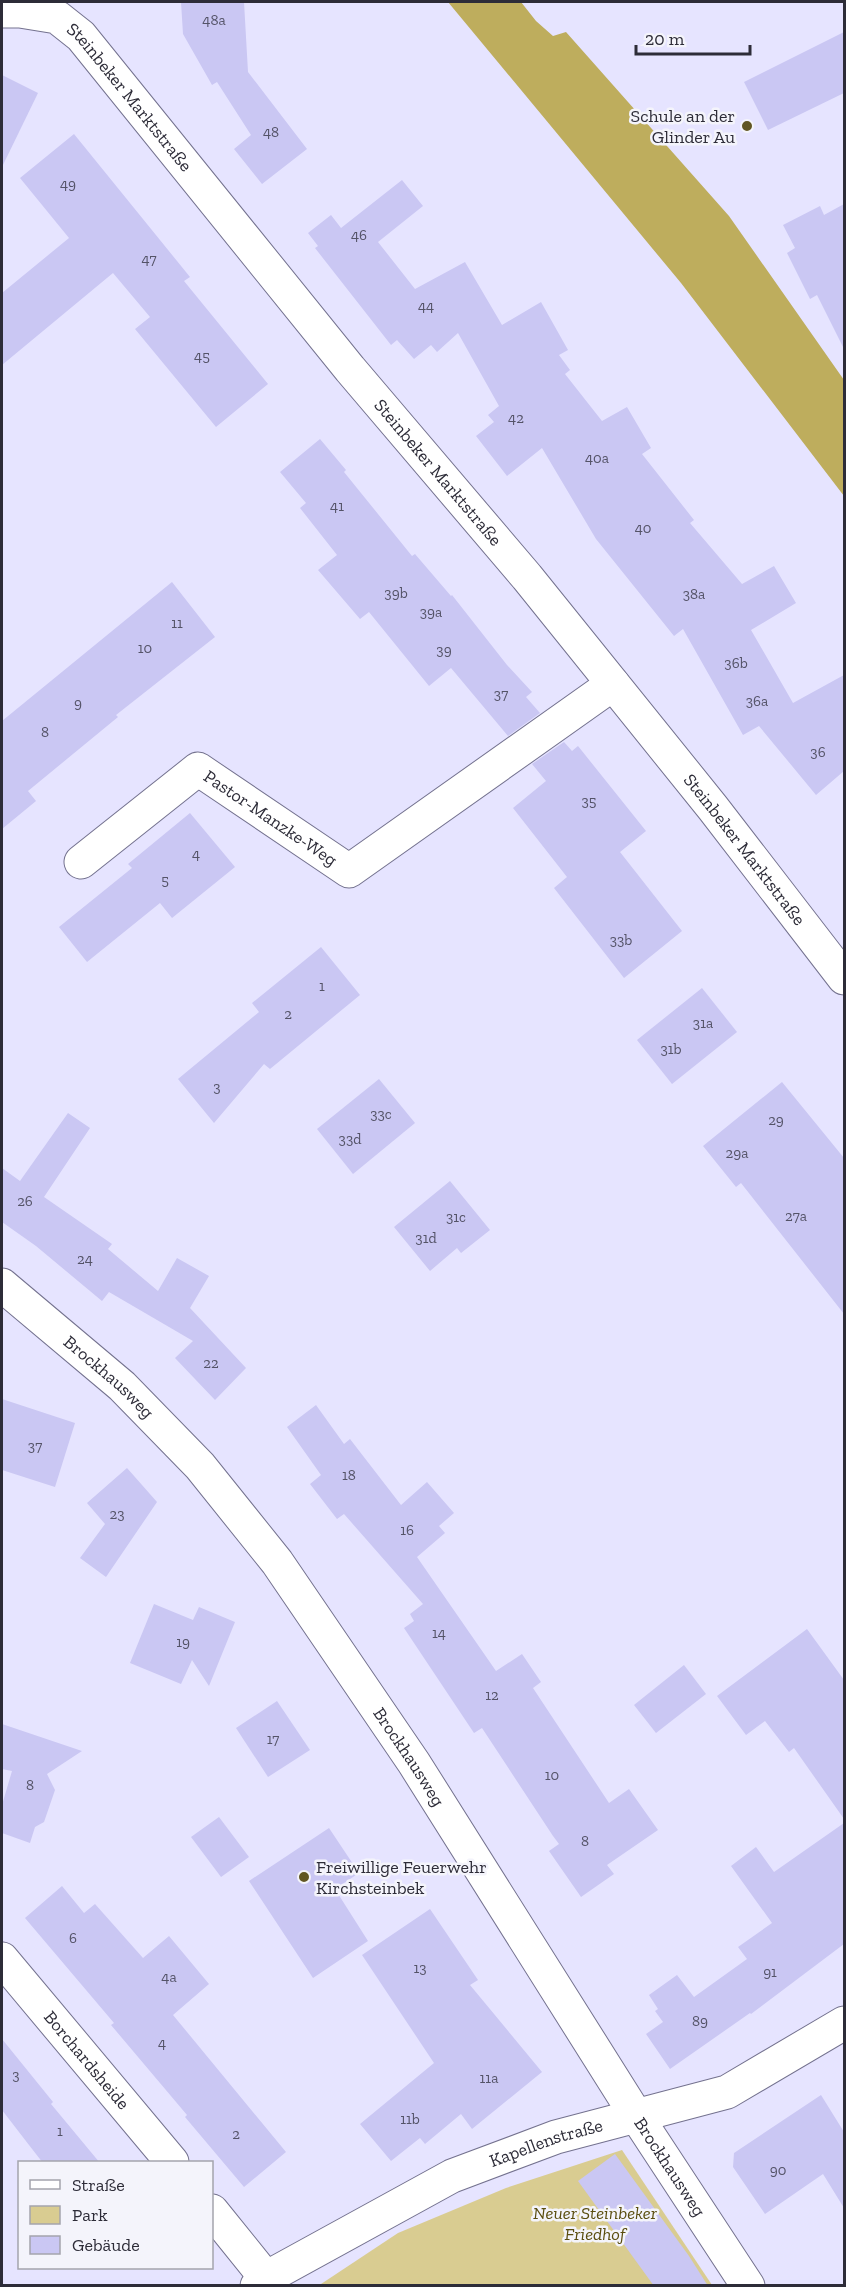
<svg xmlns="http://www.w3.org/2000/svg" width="846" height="2287" viewBox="0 0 846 2287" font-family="'Zilla Slab',serif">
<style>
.green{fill:#d9cc91}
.forest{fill:#bead5d}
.building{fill:#cac7f3}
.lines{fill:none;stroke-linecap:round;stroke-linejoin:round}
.street-casing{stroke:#74728f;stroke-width:35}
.secondary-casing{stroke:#74728f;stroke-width:35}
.street{stroke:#fff;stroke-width:33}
.secondary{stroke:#fff;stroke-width:33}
.poi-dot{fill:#615622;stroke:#f4f4fb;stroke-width:2}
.labels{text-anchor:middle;stroke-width:5;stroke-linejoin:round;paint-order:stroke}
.number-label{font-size:15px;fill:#545367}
.street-label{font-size:18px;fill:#2d2c38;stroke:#f4f4fb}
.poi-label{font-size:18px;fill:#2d2c38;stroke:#f4f4fb;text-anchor:end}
.park-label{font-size:18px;font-style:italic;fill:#5a4d0e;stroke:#f4f4fb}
</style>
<rect width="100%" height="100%" fill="#e6e4ff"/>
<polygon class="green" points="622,2150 712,2285 318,2286 398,2233 506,2188"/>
<polygon class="forest" points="448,2 521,2 536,21 553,36 566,32 729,216 844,380 844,496 681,283"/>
<g class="building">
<polygon points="181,2 244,2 248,72 307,149 262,184 234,149 251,135 217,82 212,85 183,34"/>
<polygon points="844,32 844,93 768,130 744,82"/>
<polygon points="2,75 38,93 2,167"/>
<polygon points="74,134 190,277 184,281 268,384 216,427 135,329 150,317 113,273 2,365 2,293 69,238 20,178"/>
<polygon points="402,180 423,206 378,242 415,289 465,262 502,325 541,302 568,350 559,355 570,370 565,374 602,421 627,407 651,448 642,454 694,520 690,523 742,584 774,566 796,603 751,630 793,703 844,675 844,771 816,795 759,726 743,735 683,629 674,636 596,539 542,448 507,476 476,436 494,422 488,415 499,406 458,333 437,352 431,345 414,359 397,340 391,345 315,248 318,246 308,233 331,215 341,228"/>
<polygon points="844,204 844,349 817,295 810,299 787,253 795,248 783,225 820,206 824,215"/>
<polygon points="320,439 346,470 344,472 412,556 415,554 451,596 452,595 507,665 532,692 526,697 540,713 508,736 451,668 429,686 369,612 360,619 318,570 337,555 300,508 306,503 280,472"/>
<polygon points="172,582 215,637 116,715 118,717 28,791 36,801 2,829 2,721"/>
<polygon points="564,742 572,751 578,746 646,831 620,852 682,931 624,978 554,888 567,877 513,808 546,781 532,764"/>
<polygon points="190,813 235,867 172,918 160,903 87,962 59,927 132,868 128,864"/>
<polygon points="321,947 360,995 270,1069 264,1064 214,1123 178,1079 259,1012 252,1003"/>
<polygon points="702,988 737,1032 672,1084 637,1040"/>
<polygon points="379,1079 415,1123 353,1174 317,1129"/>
<polygon points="782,1082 844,1158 844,1314 741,1183 736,1187 703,1146"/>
<polygon points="68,1113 90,1128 44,1197 112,1244 108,1249 158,1291 177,1258 209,1276 190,1308 246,1368 215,1400 175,1358 193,1341 109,1292 102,1301 36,1246 2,1222 2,1168 20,1181"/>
<polygon points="450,1181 490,1230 461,1253 457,1248 430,1271 394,1227"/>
<polygon points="2,1399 75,1423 55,1487 2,1470"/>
<polygon points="316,1405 344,1444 350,1439 401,1505 427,1482 454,1513 439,1526 445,1533 417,1557 496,1671 522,1654 541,1682 533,1688 609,1803 629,1789 658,1830 607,1865 614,1874 581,1897 549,1851 559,1844 553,1836 482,1728 474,1733 404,1628 414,1621 410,1614 423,1604 344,1514 337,1519 310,1484 321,1475 287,1427"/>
<polygon points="127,1468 157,1502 106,1577 80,1558 105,1524 87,1503"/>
<polygon points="154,1604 193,1620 199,1607 235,1622 209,1686 192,1660 181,1684 130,1663"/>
<polygon points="807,1629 844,1680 844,1819 794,1748 789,1752 765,1721 746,1735 717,1696"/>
<polygon points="684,1665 706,1694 656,1733 634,1705"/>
<polygon points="277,1701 310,1750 268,1777 236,1728"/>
<polygon points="2,1724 82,1751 47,1774 55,1790 44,1822 35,1827 30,1843 2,1833 2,1805 12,1771 2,1769"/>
<polygon points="219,1817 249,1857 221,1877 191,1837"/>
<polygon points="844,1823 844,1944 751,2014 750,2013 670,2069 646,2034 663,2022 655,2011 658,2009 649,1995 677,1975 694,1997 747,1959 738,1947 772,1923 731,1866 756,1847 774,1872"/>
<polygon points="329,1828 359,1873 335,1889 368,1941 313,1978 249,1881"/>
<polygon points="62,1886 84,1913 95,1904 143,1958 169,1936 209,1984 173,2015 286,2152 244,2187 185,2117 187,2115 111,2025 114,2023 25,1918"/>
<polygon points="430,1909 478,1980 470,1985 542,2072 472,2129 461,2114 425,2144 420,2138 391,2161 360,2124 434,2063 362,1955"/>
<polygon points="2,2039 53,2102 51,2104 100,2163 43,2163 29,2145 2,2110"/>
<polygon points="821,2095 844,2132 844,2208 823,2174 765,2214 733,2167 734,2153"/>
<polygon points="615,2154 689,2256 708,2286 654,2286 578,2181"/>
</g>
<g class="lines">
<g class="street-casing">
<g id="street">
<path id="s1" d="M81 862 198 769 349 871 613 684"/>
<path id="s2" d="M2 1285 122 1386 200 1466 277 1562 414 1763 637 2117 748 2286"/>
<path id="s3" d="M2 1959 172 2162"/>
<polyline points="212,2211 266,2278"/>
</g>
</g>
<g class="secondary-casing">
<g id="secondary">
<path id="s4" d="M2 11H20L57 17 81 36 350 369 527 577 713 808 844 978"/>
<path id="s5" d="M257 2286 266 2278 452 2176 556 2137 727 2092 844 2023"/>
</g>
</g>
<use href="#street" class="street"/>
<use href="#secondary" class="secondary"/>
</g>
<g class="poi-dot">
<circle cx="747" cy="126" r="6"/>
<circle cx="304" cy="1877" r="6"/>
</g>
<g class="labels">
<g class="number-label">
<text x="214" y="25">48a</text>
<text x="271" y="137">48</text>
<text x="68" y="189">49</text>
<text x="359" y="240">46</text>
<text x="149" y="264">47</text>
<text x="426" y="311">44</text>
<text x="202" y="361">45</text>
<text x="516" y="423">42</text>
<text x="597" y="463">40a</text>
<text x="337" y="511">41</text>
<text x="643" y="533">40</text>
<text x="396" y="598">39b</text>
<text x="694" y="599">38a</text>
<text x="431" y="617">39a</text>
<text x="177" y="628">11</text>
<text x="145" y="653">10</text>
<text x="444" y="655">39</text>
<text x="736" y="668">36b</text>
<text x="501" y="699">37</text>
<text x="757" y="706">36a</text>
<text x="78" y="708">9</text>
<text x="45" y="737">8</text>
<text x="818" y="757">36</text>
<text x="589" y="806">35</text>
<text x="196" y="859">4</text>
<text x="165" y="885">5</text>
<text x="621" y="945">33b</text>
<text x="322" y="991">1</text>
<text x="288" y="1019">2</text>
<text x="703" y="1028">31a</text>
<text x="671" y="1054">31b</text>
<text x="217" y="1092">3</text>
<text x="381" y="1119">33c</text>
<text x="776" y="1125">29</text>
<text x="350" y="1144">33d</text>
<text x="737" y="1158">29a</text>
<text x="25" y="1206">26</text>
<text x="796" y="1221">27a</text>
<text x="456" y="1222">31c</text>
<text x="426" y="1243">31d</text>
<text x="85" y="1264">24</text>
<text x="211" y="1368">22</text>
<text x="35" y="1451">37</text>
<text x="349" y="1480">18</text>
<text x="117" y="1519">23</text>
<text x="407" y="1535">16</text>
<text x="439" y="1638">14</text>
<text x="183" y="1647">19</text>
<text x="492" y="1700">12</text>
<text x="273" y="1744">17</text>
<text x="552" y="1780">10</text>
<text x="30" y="1790">8</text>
<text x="585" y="1846">8</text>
<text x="73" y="1943">6</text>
<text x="420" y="1973">13</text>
<text x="770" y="1977">91</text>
<text x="169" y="1982">4a</text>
<text x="700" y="2026">89</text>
<text x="162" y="2048">4</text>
<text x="16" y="2080">3</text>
<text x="489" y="2083">11a</text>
<text x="410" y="2124">11b</text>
<text x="60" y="2136">1</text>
<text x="236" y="2139">2</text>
<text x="778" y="2175">90</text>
</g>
<g class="street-label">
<text dy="6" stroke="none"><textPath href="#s4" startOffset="164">Steinbeker Marktstraße</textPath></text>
<text dy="6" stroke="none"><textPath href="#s4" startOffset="650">Steinbeker Marktstraße</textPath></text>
<text dy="6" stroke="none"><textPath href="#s1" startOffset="237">Pastor-Manzke-Weg</textPath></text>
<text dy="6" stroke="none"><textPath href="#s4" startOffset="1136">Steinbeker Marktstraße</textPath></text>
<text dy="6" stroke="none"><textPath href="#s2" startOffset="141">Brockhausweg</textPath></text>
<text dy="6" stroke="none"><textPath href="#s2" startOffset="627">Brockhausweg</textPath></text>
<text dy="6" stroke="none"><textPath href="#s3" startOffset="132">Borchardsheide</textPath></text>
<text dy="6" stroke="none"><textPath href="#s5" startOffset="324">Kapellenstraße</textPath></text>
<text dy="6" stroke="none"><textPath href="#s2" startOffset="1113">Brockhausweg</textPath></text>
</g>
<g class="poi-label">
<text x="735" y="122">Schule an der<tspan x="735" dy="21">Glinder Au</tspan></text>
<text x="316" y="1873" text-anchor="start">Freiwillige Feuerwehr<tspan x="316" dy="21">Kirchsteinbek</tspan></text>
</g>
<g class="park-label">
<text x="595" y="2219">Neuer Steinbeker<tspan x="595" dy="21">Friedhof</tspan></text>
</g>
</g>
<rect width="846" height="2287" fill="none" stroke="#2d2c38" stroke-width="6"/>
<rect x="18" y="2161" width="195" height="108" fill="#f4f4fb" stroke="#a4a4ad" stroke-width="1.5"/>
<rect x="30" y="2180" width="30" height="9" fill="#ffffff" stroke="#a4a4ad" stroke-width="1.5"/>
<text x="72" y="2191" font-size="18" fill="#2d2c38">Straße</text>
<rect x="30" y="2206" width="30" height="18" fill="#d9cc91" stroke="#a4a4ad" stroke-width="1.5"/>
<text x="72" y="2221" font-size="18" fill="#2d2c38">Park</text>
<rect x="30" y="2236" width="30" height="18" fill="#cac7f3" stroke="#a4a4ad" stroke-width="1.5"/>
<text x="72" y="2251" font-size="18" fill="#2d2c38">Gebäude</text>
<path d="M636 45v9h114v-9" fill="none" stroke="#2d2c38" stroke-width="3"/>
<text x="645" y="45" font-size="18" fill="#2d2c38" stroke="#f4f4fb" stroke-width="4.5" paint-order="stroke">20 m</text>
</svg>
